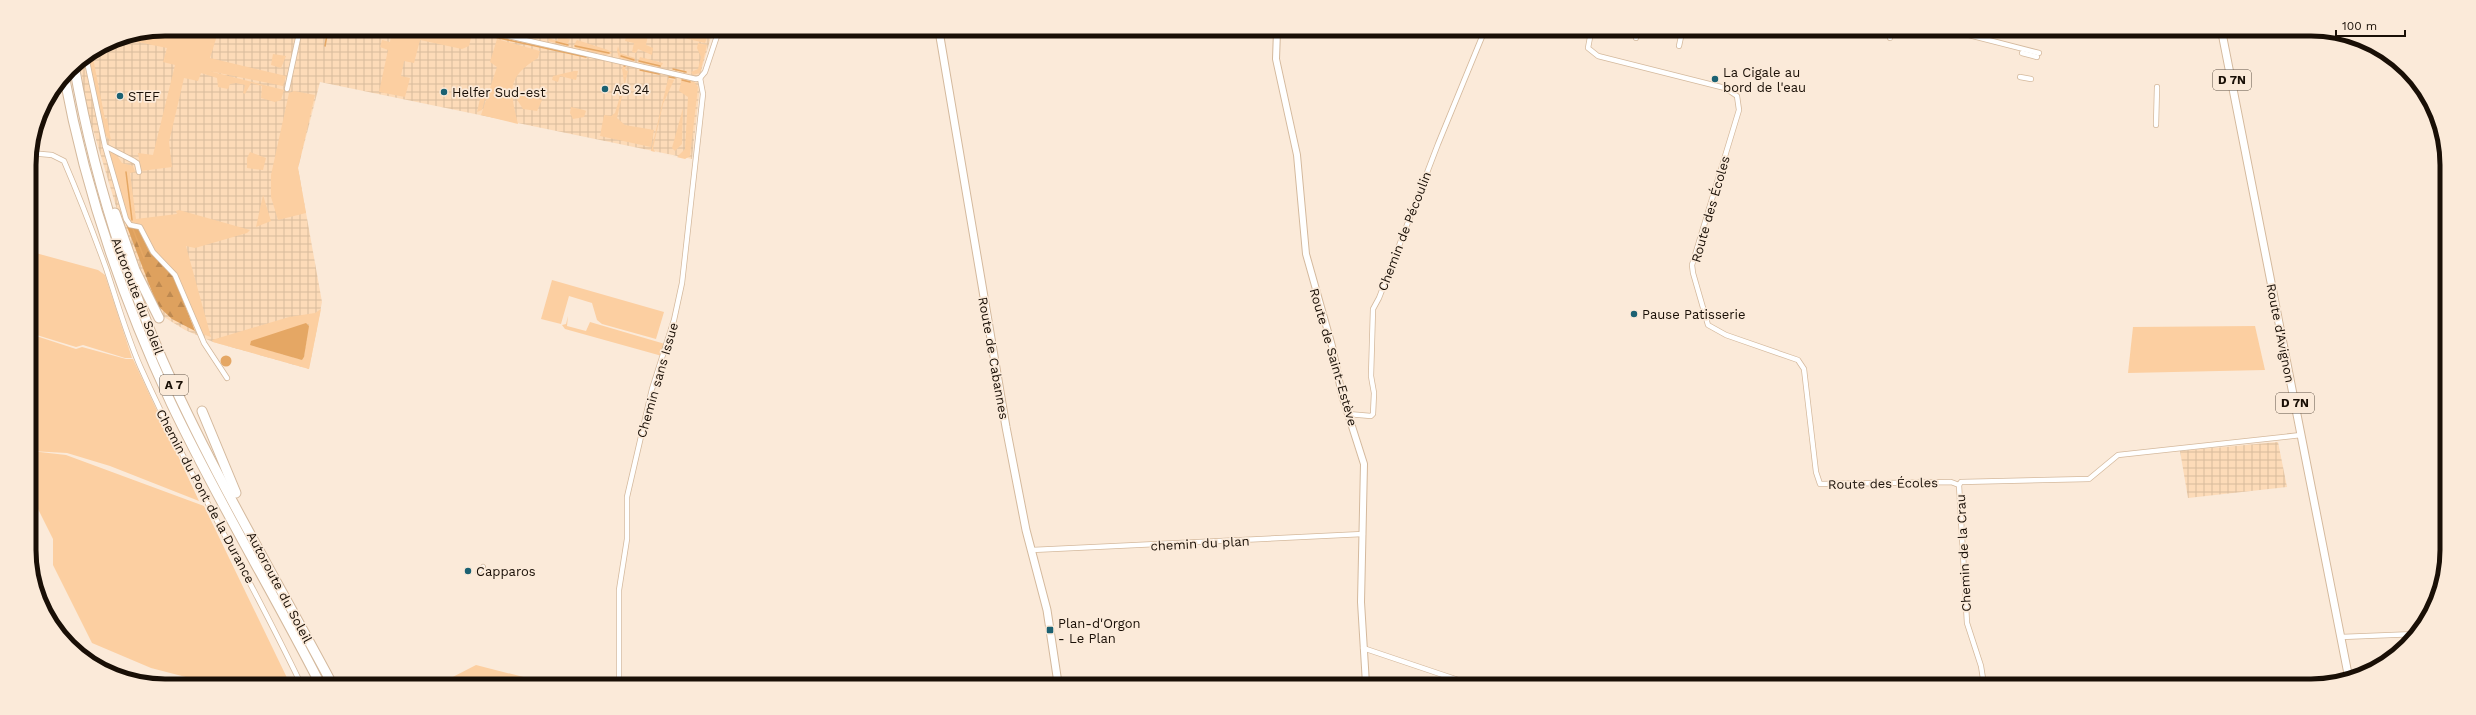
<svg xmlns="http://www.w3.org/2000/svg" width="2476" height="715" viewBox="0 0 2476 715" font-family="'Work Sans',sans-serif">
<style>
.industrial{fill:url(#industrial-grid)}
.grass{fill:#fccfa1;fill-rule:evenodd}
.forest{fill:url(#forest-firs)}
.water{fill:#e5a764}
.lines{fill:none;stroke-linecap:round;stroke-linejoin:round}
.stream{stroke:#e5a764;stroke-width:1.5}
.minor-casing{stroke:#d4b99d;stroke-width:6}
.tertiary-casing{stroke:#d4b99d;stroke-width:8}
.secondary-casing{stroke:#d4b99d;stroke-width:9}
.primary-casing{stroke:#d4b99d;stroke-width:9}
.motorway-casing{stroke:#d4b99d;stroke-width:11}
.minor{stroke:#fff;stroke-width:4.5}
.tertiary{stroke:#fff;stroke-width:6}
.secondary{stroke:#fff;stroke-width:7}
.primary{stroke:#fff;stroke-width:7}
.motorway{stroke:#fff;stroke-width:9}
.poi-dot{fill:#1b6172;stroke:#fbead9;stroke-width:1.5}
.labels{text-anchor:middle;stroke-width:3.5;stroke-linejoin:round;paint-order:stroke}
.shield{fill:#fbead9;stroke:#5d5145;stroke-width:1}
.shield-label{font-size:12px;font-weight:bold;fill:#190f06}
.poi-label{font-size:13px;fill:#190f06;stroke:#fbead9;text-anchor:start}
.street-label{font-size:13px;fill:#190f06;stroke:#fbead9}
.rim{fill:none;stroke:#190f06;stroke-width:5}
</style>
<defs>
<pattern id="industrial-grid" width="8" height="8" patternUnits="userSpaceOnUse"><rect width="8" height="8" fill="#fddbb8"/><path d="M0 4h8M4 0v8" fill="none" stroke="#d8bb9d"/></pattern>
<pattern id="forest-firs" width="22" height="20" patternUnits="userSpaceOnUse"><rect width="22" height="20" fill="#dea15e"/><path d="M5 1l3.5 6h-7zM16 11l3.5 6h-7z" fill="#be8950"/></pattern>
</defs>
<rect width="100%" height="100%" fill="#fbead9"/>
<g class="industrial">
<polygon points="165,29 713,30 702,68 692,159 320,82 298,168 322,302 309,369 213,342 185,330 164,317 155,306 118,213 85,103 80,61 113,39"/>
<polygon points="2278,442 2287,487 2188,498 2180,451"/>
</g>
<g class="grass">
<polygon points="165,29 219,29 210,58 286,76 283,86 209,71 284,90 281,100 275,102 261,98 262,86 251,83 245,94 243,93 245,85 236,83 230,84 228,89 218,87 217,78 201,73 198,81 184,78 169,142 172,167 141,171 138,153 153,155 175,65 163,62 167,48 118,38"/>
<polygon points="392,29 455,30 467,32 467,35 471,38 469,46 462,49 420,40 414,63 404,61 401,76 410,78 405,97 379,92 388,50 380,47 382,40 390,42"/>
<polygon points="627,30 649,30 646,45 653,48 652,55 638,49 636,53 632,52 634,43 625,41"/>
<polygon points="686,30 708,35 705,43 684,38"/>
<polygon points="559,36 570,39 567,46 548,41 549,38 557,41"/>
<path d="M497 39 540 51 538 58C506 78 510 90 518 124L481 115 497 67 490 62Z"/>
<polygon points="577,40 608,50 612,53 606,55 576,48 574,45"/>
<polygon points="698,43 707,45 700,73 693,75 691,72 698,69 701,57 697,48"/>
<polygon points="618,46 620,53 635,58 634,61 619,58 617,51"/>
<polygon points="92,53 105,119 107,118 111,141 106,136 88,56"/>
<polygon points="273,54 286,56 281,68 271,65"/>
<polygon points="640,57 663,63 662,65 659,67 638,62"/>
<polygon points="626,65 625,70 628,71 617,118 625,125 654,130 651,147 600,136 604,115 611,116 615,113 624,83 622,68"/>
<polygon points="574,71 578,71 576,80 560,76 558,82 552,80 553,76"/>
<polygon points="682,78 694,82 698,87 690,156 685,159 651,151 668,79 674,80 663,104 653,148 655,152 677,157 685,149 688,97 679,91"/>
<polygon points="482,90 486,95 482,110 477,112"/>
<polygon points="294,91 315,95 298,168 306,213 278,220 271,197 271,175 289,93"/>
<polygon points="519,95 542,100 537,111 523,109 516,98"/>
<polygon points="571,107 584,110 586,111 584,117 573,119 570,113"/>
<polygon points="683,108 682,144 675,151 672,148"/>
<polygon points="108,152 115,153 122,163 133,166 135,172 130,173 136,219 177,214 176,211 179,210 250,230 247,233 195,248 186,246 211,337 202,334 176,273 153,251 144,228 128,220"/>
<polygon points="250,152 266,158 263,170 247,168 247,158"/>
<polygon points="263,195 271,221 256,227"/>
<polygon points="32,252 98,270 105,275 132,358 125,358 83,345 76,347 30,333"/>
<polygon points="552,280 664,312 656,339 602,324 597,320 592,303 569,296 561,324 541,319"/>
<path d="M321 309 309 369 213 342 212 340 289 317 315 313ZM309 324 304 357 302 360 251 345Z"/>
<polygon points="568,316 567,326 586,331 590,322 665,344 662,356 565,329 562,325 566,324"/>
<polygon points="2255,326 2265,370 2128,373 2133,327"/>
<polygon points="30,334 76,349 82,347 126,359 133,359 199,501 110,466 67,453 31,451"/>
<polygon points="31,451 66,455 204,506 289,682 205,682 151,668 92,643 53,565 53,539 31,495"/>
<polygon points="476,665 543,682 443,682"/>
</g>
<polygon class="forest" points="126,224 130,227 138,228 149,251 173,275 195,331 172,319 157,305"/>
<g class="water">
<polygon points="306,323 309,326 304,357 302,360 250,345 251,341"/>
<circle cx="226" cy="361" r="5.5"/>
</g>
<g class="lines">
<g class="stream">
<polyline points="462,30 467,31"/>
<polyline points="502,30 523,34"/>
<polyline points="490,36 586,57"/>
<polyline points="556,42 568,45"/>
<polyline points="325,46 328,29"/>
<polyline points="575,46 609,53"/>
<polyline points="621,56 634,60"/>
<polyline points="639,61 660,66"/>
<polyline points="624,66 625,66"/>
<polyline points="673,69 686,72"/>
<polyline points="640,70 659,74"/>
<polyline points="669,77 675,78"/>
<polyline points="682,80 690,82"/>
<polyline points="126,172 132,220"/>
<polyline points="133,229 144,258"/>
</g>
<g class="minor-casing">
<g id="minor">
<polyline points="482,30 696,79 700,78"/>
<polyline points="1560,32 1565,34 1571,32"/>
<polyline points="1591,32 1588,48 1598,56 1725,88 1737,96 1739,110 1692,265 1693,273 1708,325 1726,335 1798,360 1804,369 1816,472 1820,484 1951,482 1959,485"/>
<polyline points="1961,33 2039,53"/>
<polyline points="1636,38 1637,32"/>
<polyline points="1890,38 1891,33"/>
<polyline points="1679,46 1682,32"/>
<polyline points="2022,53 2037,57"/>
<polyline points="86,57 105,146 126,219 130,225 140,227 153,252 175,275 204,343 227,378"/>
<polyline points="2020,77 2031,79"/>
<polyline points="700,78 705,72 719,30"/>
<polyline points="287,89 300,29"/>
<polyline points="2156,125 2157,87"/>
<polyline points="105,146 134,161 137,163 139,172"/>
<path d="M30 153 52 155 64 161C79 196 93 232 106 268 117 301 126 334 140 366 188 474 249 575 300 682"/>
<polyline points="1348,414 1371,416 1373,414 1374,393 1371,376 1373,309 1379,298 1438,144 1484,32"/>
<polyline points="1032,550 1363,534"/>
<polyline points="478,572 483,567"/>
<polyline points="2341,637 2416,634"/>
<polyline points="1363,648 1470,684"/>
<polyline points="619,682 619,590 627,539 627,497 652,389 674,320 682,283 703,94 700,78"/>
<polyline points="1984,685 1981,666 1967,623 1959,485 1961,482 2089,479 2118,455 2301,435"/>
</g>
</g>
<g class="tertiary-casing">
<polyline id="tertiary" points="1277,31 1276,59 1297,155 1306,254 1332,346 1342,395 1364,464 1361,602 1366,684"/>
</g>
<g class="secondary-casing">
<polyline id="secondary" points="939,31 1006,427 1026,530 1047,610 1058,683"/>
</g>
<g class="primary-casing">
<polyline id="primary" points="2222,33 2349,679"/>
</g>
<g class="motorway-casing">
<g id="motorway">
<path d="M74 65C92 167 121 264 162 359 211 470 274 575 331 682"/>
<path d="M64 75C85 189 122 298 171 403 216 498 271 588 319 682"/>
<polyline points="115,213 135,270 159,318"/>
<polyline points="202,411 236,493"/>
</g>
</g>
<use href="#minor" class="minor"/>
<use href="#tertiary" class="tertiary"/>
<use href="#secondary" class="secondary"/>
<use href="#primary" class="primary"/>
<use href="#motorway" class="motorway"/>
</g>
<g class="poi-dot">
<circle cx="1715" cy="79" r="4"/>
<circle cx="605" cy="89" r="4"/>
<circle cx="444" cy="92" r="4"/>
<circle cx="120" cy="96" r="4"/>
<circle cx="1634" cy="314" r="4"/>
<circle cx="468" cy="571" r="4"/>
<rect x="1046" y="626" width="8" height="8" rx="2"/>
</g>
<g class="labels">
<g class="shield">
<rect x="2213" y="70" width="38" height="20" rx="3"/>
<rect x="160" y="375" width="28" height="20" rx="3"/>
<rect x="2276" y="393" width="38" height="20" rx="3"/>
</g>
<g class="shield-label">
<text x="2232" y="84">D 7N</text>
<text x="174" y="389">A 7</text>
<text x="2295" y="407">D 7N</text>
</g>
<g class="poi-label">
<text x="1723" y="77">La Cigale au<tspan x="1723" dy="15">bord de l'eau</tspan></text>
<text x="613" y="94">AS 24</text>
<text x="452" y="97">Helfer Sud-est</text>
<text x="128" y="101">STEF</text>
<text x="1642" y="319">Pause Patisserie</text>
<text x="476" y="576">Capparos</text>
<text x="1058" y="628">Plan-d'Orgon<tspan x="1058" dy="15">- Le Plan</tspan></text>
</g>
<g class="street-label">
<text transform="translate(1710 209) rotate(-74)" y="5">Route des Écoles</text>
<text transform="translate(1404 231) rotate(-69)" y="5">Chemin de Pécoulin</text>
<text transform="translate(138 296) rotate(69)" y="5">Autoroute du Soleil</text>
<text transform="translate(2281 333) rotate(79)" y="5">Route d'Avignon</text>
<text transform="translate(1334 357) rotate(74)" y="5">Route de Saint-Estève</text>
<text transform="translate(994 358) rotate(80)" y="5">Route de Cabannes</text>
<text transform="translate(657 380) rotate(-74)" y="5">Chemin sans Issue</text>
<text transform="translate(1883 483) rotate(-1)" y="5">Route des Écoles</text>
<text transform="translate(206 496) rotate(62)" y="5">Chemin du Pont de la Durance</text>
<text transform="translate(1200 543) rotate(-3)" y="5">chemin du plan</text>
<text transform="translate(1963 553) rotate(-93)" y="5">Chemin de la Crau</text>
<text transform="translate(280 587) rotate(62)" y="5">Autoroute du Soleil</text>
</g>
</g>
<path d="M0 0H2476V715H0ZM165 36H2311A129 129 0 0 1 2440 165V550A129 129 0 0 1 2311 679H165A129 129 0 0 1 36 550V165A129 129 0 0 1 165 36Z" fill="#fbead9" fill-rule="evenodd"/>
<path class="rim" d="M165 36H2311A129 129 0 0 1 2440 165V550A129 129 0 0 1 2311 679H165A129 129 0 0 1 36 550V165A129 129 0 0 1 165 36Z"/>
<path d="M2336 30v6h69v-6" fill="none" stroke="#190f06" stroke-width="2"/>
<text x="2342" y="30" font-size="12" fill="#190f06" stroke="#fbead9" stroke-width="3" paint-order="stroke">100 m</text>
</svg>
